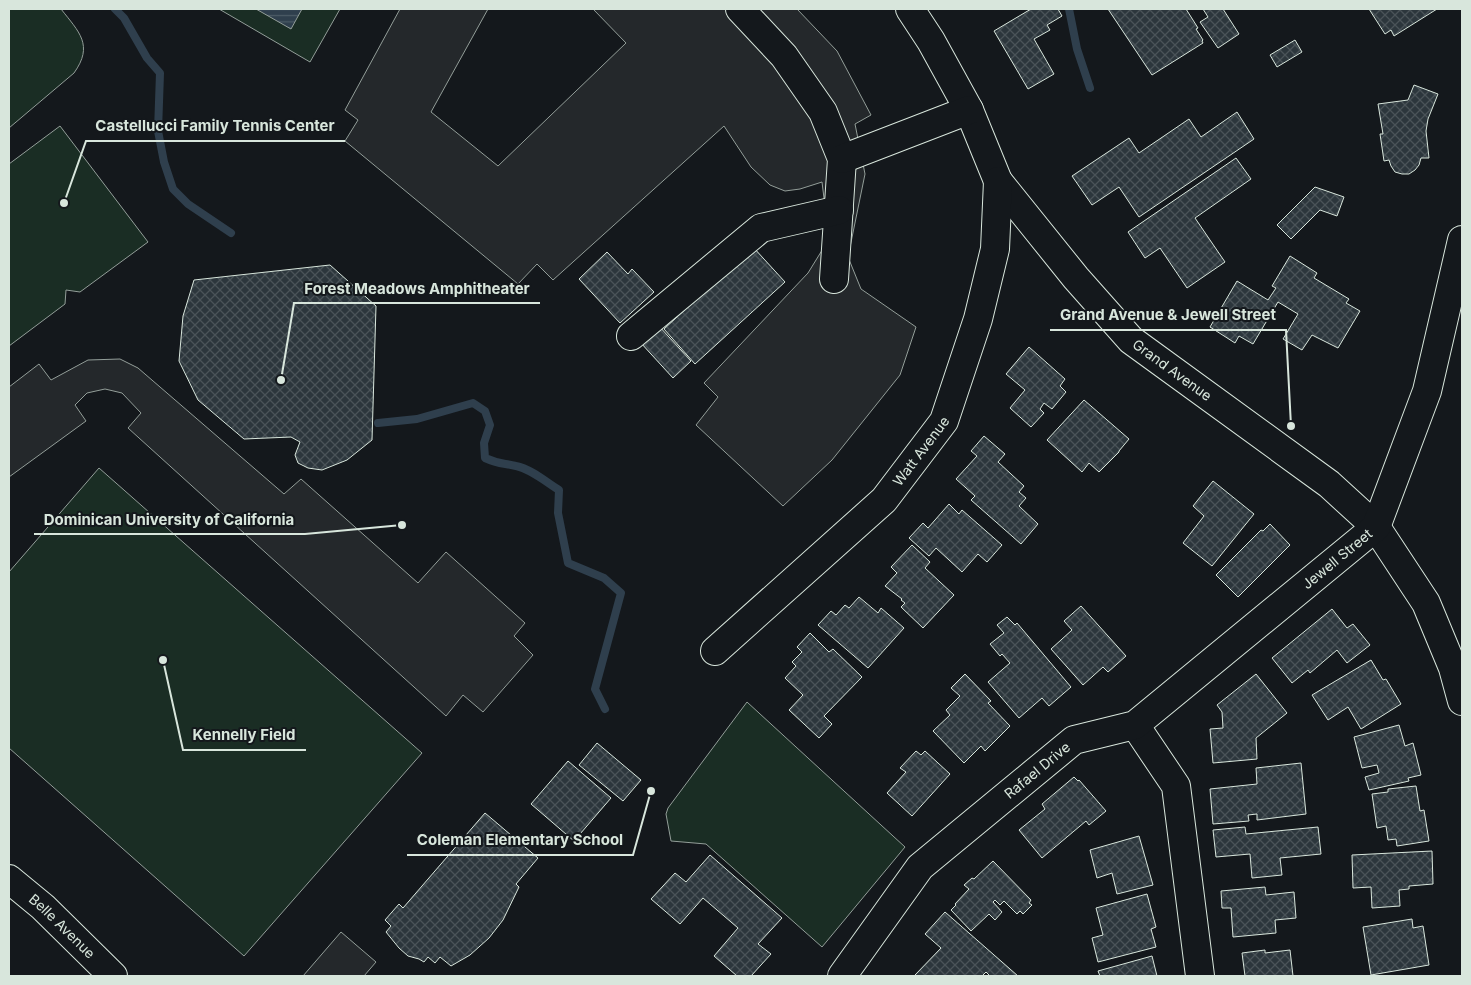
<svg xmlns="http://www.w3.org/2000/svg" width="1471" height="985" viewBox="0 0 1471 985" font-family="Inter,sans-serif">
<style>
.grass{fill:#1a2d24;stroke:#939e99}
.parking{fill:#24282b;stroke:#939e99}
.water{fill:url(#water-rules);stroke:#939e99}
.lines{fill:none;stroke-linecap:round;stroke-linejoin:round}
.stream{stroke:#2f3f4d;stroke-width:8}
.building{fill:url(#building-cross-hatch);stroke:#d8e6dc}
.minor-casing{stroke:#d8e6dc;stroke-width:30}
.minor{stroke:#14181c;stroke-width:28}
.labels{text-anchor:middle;stroke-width:4;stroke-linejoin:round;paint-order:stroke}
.street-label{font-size:14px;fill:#d8e6dc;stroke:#14181c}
.leader{fill:none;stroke:#d8e6dc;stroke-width:2}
.callout-dot{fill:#d8e6dc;stroke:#14181c;stroke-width:2}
.callout-label{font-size:15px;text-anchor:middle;font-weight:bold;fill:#d8e6dc;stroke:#14181c;stroke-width:4;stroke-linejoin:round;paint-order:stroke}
</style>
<defs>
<pattern id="water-rules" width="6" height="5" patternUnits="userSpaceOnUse" patternTransform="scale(1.25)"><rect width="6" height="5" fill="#2f3f4d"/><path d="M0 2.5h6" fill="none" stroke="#4c5b66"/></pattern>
<pattern id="building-cross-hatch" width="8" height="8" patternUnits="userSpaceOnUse" patternTransform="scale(1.25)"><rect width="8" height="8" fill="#2c363c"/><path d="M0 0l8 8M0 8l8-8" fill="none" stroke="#4a5358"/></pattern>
</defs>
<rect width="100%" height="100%" fill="#14181c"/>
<g class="grass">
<path d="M9 9H61C79 32 94 45 74 73L9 128Z"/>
<polygon points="219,9 340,9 310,62"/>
<polygon points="60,126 148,242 80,292 66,290 65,304 9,346 9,164"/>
<polygon points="99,468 422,753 244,956 9,748 9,572"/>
<polygon points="747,702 905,847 822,947 706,844 671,841 666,814 668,808"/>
</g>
<g class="parking">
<polygon points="400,9 488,9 431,112 498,166 626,43 593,9 797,9 837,51 871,115 855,124 865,174 848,257 861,289 916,327 900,375 832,460 783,506 696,425 718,397 704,383 808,273 829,239 822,182 800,189 785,191 770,185 751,167 724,126 553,280 537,264 518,284 345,141 358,120 345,110"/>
<polygon points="120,359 138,368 284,494 301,479 418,583 446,552 525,623 514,636 533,655 483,712 463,695 446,716 128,428 141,413 122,393 105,389 87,393 75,405 86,421 9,477 9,387 39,364 51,380 88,360"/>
<polygon points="341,932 376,962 364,976 303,976"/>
</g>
<polygon class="water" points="256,9 302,9 291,29"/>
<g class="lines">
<g class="stream">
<polyline points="115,9 124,18 147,58 160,73 158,131 164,162 173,189 188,204 231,233"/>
<polyline points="1069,9 1077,49 1090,88"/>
<path d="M378 423 417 419 473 403 485 411 490 425 484 443 485 458C498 464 503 463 516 466 531 469 546 482 559 490L558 513 568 563 604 578 621 593 595 689 605 709"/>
</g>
</g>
<g class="building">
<polygon points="1031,9 1058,9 1062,16 1047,25 1050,30 1034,39 1054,74 1028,89 994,31"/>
<polygon points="1108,9 1186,9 1198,28 1196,29 1203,40 1202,41 1203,43 1152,75"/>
<polygon points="1203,9 1223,9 1239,34 1218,48 1200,22 1208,17"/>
<polygon points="1369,9 1437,9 1394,36 1391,30 1385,34"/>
<polygon points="1295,40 1302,52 1277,67 1270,55"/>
<polygon points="1414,85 1438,94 1428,119 1426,131 1429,158 1421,158 1419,165 1415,170 1409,174 1402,174 1395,172 1391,166 1389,160 1384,161 1380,134 1383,134 1378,104 1408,100"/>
<polygon points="1237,112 1254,139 1139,217 1119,187 1092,205 1072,176 1129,138 1139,153 1189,119 1201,137"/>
<polygon points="1236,158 1251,179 1195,218 1225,262 1187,288 1160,248 1145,258 1128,232"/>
<polygon points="1315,187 1344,197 1337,216 1320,210 1291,239 1277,225"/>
<polygon points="753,247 785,282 695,364 664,329"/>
<polygon points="607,252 628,274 632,269 654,292 620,323 579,279"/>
<polygon points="1290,256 1317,273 1314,278 1349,299 1346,303 1360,311 1338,348 1312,335 1302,350 1283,339 1298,314 1278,302 1253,344 1239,336 1235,343 1210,327 1237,281 1268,300 1276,288 1272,286"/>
<polygon points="330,265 376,306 372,440 347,460 322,470 308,468 298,463 295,455 300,442 291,437 244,439 198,400 179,361 183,316 194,280"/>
<polygon points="658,325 691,361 673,378 640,342"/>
<polygon points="1029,347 1065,379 1060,386 1066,392 1052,409 1044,403 1040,409 1044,413 1031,427 1010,408 1025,390 1006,374"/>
<polygon points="1084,400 1129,439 1119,451 1119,452 1099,472 1089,463 1082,472 1047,440"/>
<polygon points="984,436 1005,454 998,462 1024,486 1019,492 1026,498 1019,506 1038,524 1021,544 971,500 975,496 956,479 977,456 971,451"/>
<polygon points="1213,481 1254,514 1212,566 1183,543 1204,516 1193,506"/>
<polygon points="949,504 959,514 962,510 1002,545 987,562 978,554 962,572 936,548 929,556 909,538 923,523 928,528"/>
<polygon points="1270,524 1290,545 1238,597 1216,575 1261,530 1263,531"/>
<polygon points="912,545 930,562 925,568 954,595 923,628 901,607 905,603 901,600 902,599 885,586 897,573 891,567"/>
<polygon points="859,597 878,613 881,608 904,628 868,668 818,625 831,611 836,615 845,605 849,608"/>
<polygon points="1081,606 1126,656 1108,672 1103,667 1083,685 1051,649 1072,630 1064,621"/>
<polygon points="1332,609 1347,628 1353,624 1370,645 1347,663 1337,650 1310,673 1308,670 1292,683 1272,658"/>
<polygon points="1007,617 1015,625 1017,623 1071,687 1049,706 1042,698 1019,718 988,682 1010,663 1002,654 1000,656 990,644 1004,633 997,625"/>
<polygon points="810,633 829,652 833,649 862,677 824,716 832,724 819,738 789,710 803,695 785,678 796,666 792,662 802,652 797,647"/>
<polygon points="1371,660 1383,680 1386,679 1401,704 1361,729 1348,707 1328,720 1312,695"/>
<polygon points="965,674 991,701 988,703 1010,726 985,751 981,746 964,763 933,731 950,715 946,710 960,696 951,688"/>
<polygon points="1256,674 1287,713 1256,738 1257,759 1213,763 1210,729 1223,728 1222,712 1217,705"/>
<polygon points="1399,725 1405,746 1413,743 1421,775 1408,778 1409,781 1369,790 1365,777 1379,773 1377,765 1362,768 1354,737"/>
<polygon points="597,743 641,780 623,801 579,765"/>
<polygon points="916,751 921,755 925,751 950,774 912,816 887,793 906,772 900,768"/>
<polygon points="568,761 611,798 574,841 531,804"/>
<polygon points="1301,763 1306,814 1257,820 1257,814 1248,815 1249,821 1213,824 1210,789 1257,784 1256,768"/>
<polygon points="1074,777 1078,781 1079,780 1106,811 1089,825 1086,821 1042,858 1019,830 1045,809 1042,804"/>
<polygon points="1416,786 1420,811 1424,810 1429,841 1397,846 1396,839 1388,840 1386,826 1377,828 1372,794 1388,792 1388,789"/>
<polygon points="485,813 538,858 516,884 519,887 503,920 489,938 470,955 451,966 440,957 435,963 428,957 424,962 419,959 408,956 399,948 386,932 391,926 385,920 399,904 403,908"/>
<polygon points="1245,827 1246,834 1318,827 1321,854 1280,858 1282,875 1252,878 1250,854 1216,857 1213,830"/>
<polygon points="1139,836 1153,885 1117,894 1112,873 1097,878 1090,850"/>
<polygon points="1432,851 1433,884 1409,886 1409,889 1399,890 1400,906 1372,908 1371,887 1353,888 1352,855"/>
<polygon points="710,855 782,918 758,944 771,954 751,976 737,976 714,956 738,928 703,898 680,924 651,899 675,873 686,882"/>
<polygon points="993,861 1031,900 1029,903 1032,905 1023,914 1020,911 1017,914 1004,901 1000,905 995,900 993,902 1002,912 995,920 989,914 971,931 951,910 956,905 955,904 969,889 964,885 972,878 974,879"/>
<polygon points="1265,887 1266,895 1294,892 1296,918 1275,920 1276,933 1233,937 1231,908 1222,908 1221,891"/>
<polygon points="1147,894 1156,927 1151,929 1156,947 1098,962 1092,938 1103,935 1096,908"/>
<polygon points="945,912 1018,976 990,976 986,972 982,976 917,976 915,975 941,948 925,934"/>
<polygon points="1412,919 1413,928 1423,926 1429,965 1371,975 1363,927"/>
<polygon points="1265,950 1265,953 1290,950 1293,976 1245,976 1242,953"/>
<polygon points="1152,956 1157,976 1100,976 1098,971"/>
</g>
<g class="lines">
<g class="minor-casing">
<g id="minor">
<polyline points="740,9 784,56 823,112 842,159 834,279"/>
<path id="s1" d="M910 9 931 41 969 110 998 181 1076 278 1131 340 1329 484 1376 527 1426 603 1453 668 1462 701"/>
<polyline points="842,159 969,110"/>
<polyline points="631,336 761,228 839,210"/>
<path id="s2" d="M715 651 884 500 944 421 978 319 995 249 998 181"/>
<polyline points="1135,725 1176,786 1200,976"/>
<path id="s3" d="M9 879 43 907 113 976"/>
<path id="s4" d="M842 976 920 867 1074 740 1135 725 1376 527 1427 391 1462 240"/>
</g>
</g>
<use href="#minor" class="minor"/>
</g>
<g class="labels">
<g class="street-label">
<text dy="5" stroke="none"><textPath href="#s1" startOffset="452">Grand Avenue</textPath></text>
<text dy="5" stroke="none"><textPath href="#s2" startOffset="288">Watt Avenue</textPath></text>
<text dy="5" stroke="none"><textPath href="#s4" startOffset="658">Jewell Street</textPath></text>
<text dy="5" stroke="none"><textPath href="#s4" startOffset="286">Rafael Drive</textPath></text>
<text dy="5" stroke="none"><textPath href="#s3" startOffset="71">Belle Avenue</textPath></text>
</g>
</g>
<path class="leader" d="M64 203L86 141H345M281 380L294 303H540M1291 426L1286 330H1050M402 525L305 534H34M163 660L183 750H306M651 791L633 855H407"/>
<g class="callout-dot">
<circle cx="64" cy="203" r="5"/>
<circle cx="281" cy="380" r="5"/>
<circle cx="1291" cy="426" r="5"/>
<circle cx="402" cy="525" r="5"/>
<circle cx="163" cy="660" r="5"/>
<circle cx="651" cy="791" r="5"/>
</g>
<g class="callout-label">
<text x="215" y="131">Castellucci Family Tennis Center</text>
<text x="417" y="294">Forest Meadows Amphitheater</text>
<text x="1168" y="320">Grand Avenue &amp; Jewell Street</text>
<text x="169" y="525">Dominican University of California</text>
<text x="244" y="740">Kennelly Field</text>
<text x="520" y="845">Coleman Elementary School</text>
</g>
<rect width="1471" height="985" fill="none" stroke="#d8e6dc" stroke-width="20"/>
</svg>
